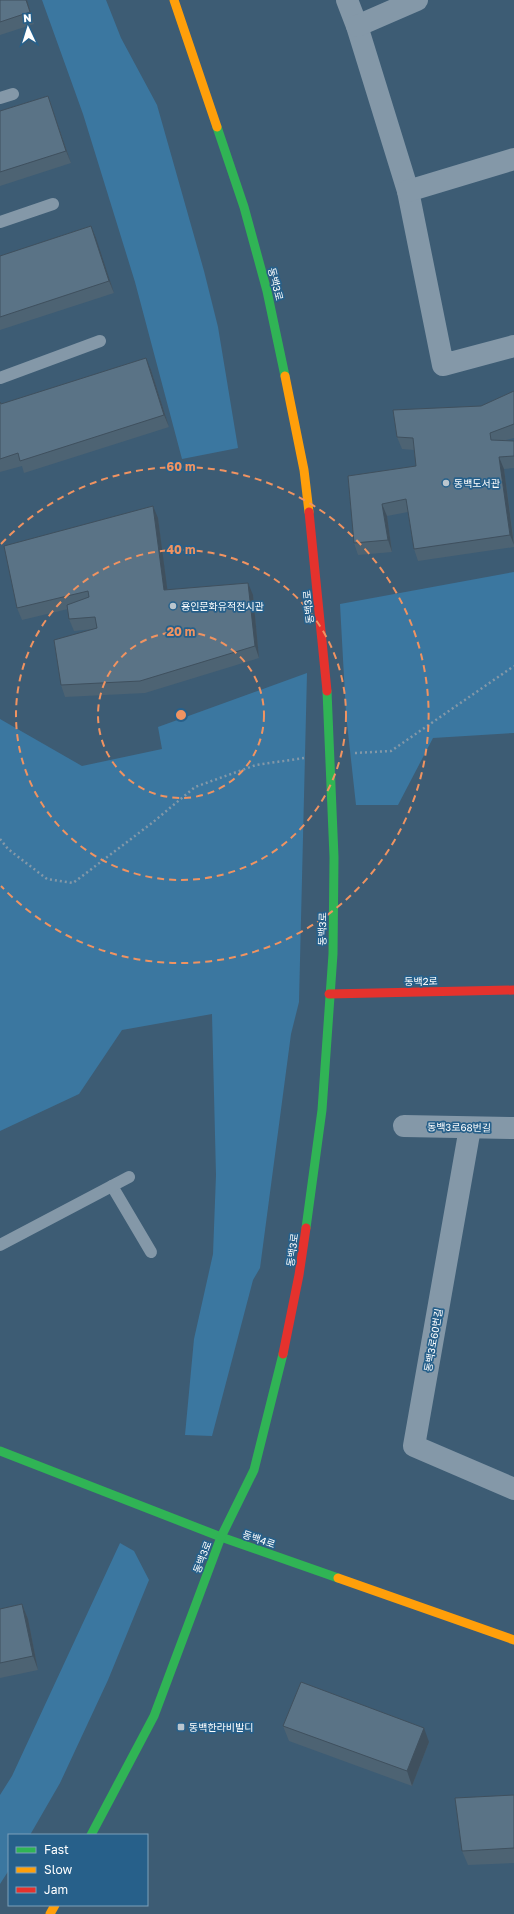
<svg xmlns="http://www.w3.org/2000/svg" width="514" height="1914" viewBox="0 0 514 1914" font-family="'Golos Text','Noto Sans KR',sans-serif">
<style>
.green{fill:#3b77a0}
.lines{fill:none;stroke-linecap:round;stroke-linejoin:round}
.path{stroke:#8498a8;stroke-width:2.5;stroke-dasharray:2 3;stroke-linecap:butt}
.lane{stroke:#8498a8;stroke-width:12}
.street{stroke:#8498a8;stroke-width:22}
.fast{stroke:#30b455;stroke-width:9}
.slow{stroke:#ff9f0a;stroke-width:9}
.jam{stroke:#e5322d;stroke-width:9}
.wall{fill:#4d6373}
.shaded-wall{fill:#3f505e}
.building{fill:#5a7386;stroke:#3f505e}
.ring{fill:none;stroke:#f09361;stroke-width:2;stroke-dasharray:7 5}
.poi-dot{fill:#bbc6ce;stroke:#27608a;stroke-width:1.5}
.labels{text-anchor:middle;stroke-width:3.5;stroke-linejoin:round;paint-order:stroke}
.street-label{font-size:10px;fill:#fff;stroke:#27608a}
.poi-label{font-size:10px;fill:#fff;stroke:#27608a;text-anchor:start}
.centre{fill:#f09361;stroke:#27608a;stroke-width:2}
.ring-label{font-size:12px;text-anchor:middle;font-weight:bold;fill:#f09361;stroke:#27608a;stroke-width:3.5;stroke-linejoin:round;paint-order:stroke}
</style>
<rect width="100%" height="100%" fill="#3d5c74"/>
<g class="green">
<polygon points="42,0 106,0 121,38 157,105 204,271 218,327 238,448 182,459 135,282 83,114"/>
<polygon points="514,572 514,733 433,738 398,805 356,805 346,714 340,604"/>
<polygon points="307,673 299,1002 291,1034 260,1268 253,1280 212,1436 185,1435 194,1339 213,1254 216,1175 212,1014 122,1030 79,1094 0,1131 0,719 82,766 162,749 158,727"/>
<polygon points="120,1543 134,1551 149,1580 108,1680 60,1783 30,1835 9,1835 9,1870 0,1884 0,1795 12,1776"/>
</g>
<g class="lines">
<g class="path">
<polyline points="355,753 391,751 514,666"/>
<polyline points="0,839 8,849 47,879 73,883 152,823 195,787 256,765 304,758"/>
</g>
<g class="lane">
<polyline points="0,98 13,94"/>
<polyline points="0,222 53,204"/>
<polyline points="0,378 100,341"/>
<polyline points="112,1186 151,1252"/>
<polyline points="0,1245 129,1177"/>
</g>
<g class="street">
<polyline points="347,0 357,26 408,191 443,365 514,346"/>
<polyline points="357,26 417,0"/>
<polyline points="408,191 514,159"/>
<polyline points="404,1126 514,1128"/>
<polyline points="470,1128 414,1446 514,1489"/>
</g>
<g class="fast">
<polyline points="217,127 244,207 267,291 285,376"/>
<polyline points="306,1228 322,1110 333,954 334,857 327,691"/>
<polyline points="0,1451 221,1537 338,1578"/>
<polyline points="91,1835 154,1716 221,1537 254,1470 283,1354"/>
</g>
<g class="slow">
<polyline points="174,0 217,127"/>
<polyline points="285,376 304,470 309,512"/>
<polyline points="338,1578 514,1640"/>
<polyline points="50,1914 55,1905"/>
</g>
<g class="jam">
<polyline points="309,512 327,691"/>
<polyline points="329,994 514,990"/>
<polyline points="283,1354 299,1275 306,1228"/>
</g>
</g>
<g class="wall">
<polygon points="0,0 27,0 34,24 0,35"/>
<polygon points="48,96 71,163 0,186 0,111"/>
<polygon points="91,226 114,293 0,330 0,256"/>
<polygon points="151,370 169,427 24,473 22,466 0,472 0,401 1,404"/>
<polygon points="514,391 514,438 506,440 514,441 514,468 504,469 514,542 514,547 418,561 414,549 408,512 387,516 392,552 358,555 354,543 348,476 416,466 414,450 402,449 397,437 481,406"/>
<polygon points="158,518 167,590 253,595 259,658 145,693 65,697 61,685 94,629 74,631 69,619 68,609 22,620 17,608"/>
<polygon points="22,1604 28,1619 38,1670 0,1678 0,1609"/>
<polygon points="283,1726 429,1742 412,1786 289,1741"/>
<polygon points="514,1795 514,1863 468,1865 462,1851"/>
</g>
<g class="shaded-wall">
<polygon points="26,0 27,0 34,24"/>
<polygon points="48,96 52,108 71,163 66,151"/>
<polygon points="91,226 96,238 114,293 109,281"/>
<polygon points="146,358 151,370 169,427 164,415"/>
<polygon points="499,457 504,469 514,545 510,535"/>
<polygon points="382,504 387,516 392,552 388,540"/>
<polygon points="153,506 158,518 169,602 164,590"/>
<polygon points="248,583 253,595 259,658 255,646"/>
<polygon points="22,1604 28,1619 38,1670 33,1656"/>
<polygon points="424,1728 429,1742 412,1786 407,1771"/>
</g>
<g class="building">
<polygon points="0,0 26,0 30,12 0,22"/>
<polygon points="48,96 66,151 0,172 0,111"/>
<polygon points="91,226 109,281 0,317 0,256"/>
<polygon points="146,358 164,415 20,461 18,453 0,459 0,402 1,404"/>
<polygon points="514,391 514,424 490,433 491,440 514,441 514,456 499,457 510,535 414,549 406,499 382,504 388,540 354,543 348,476 416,466 413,438 397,437 393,410 481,406"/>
<polygon points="153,506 164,590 248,583 255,646 140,681 61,685 54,640 97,628 95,617 69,619 67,605 89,597 88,591 17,608 4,546"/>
<polygon points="22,1604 33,1656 0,1663 0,1609"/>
<polygon points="301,1682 424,1728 407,1771 283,1726"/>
<polygon points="514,1795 514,1848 462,1851 455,1798"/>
</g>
<g class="ring">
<circle cx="181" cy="715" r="83"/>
<circle cx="181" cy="715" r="165"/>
<path d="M1 544A248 248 0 1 1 1 886"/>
</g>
<g class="poi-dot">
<circle cx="446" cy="483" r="4"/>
<circle cx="173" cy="606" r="4"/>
<rect x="177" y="1723" width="8" height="8" rx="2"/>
</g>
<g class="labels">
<g class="street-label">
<text transform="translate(276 284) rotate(76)" y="4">동백3로</text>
<text transform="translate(308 607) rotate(-96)" y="4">동백3로</text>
<text transform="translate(322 929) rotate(-89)" y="4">동백3로</text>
<text transform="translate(421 981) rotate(-1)" y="4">동백2로</text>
<text transform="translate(459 1127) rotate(1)" y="4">동백3로68번길</text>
<text transform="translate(292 1250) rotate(-82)" y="4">동백3로</text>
<text transform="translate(433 1340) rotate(-80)" y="4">동백3로60번길</text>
<text transform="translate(259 1539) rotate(19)" y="4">동백4로</text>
<text transform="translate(202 1557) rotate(-69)" y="4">동백3로</text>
</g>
<g class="poi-label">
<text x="454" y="487">동백도서관</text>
<text x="181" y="610">용인문화유적전시관</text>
<text x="189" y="1731">동백한라비발디</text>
</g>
</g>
<circle cx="181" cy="715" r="6" class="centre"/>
<g class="ring-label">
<text x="181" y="471">60 m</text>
<text x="181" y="554">40 m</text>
<text x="181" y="636">20 m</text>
</g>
<rect x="8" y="1834" width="140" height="72" fill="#27608a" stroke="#7da0b9"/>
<rect x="16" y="1847" width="20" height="6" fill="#30b455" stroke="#7da0b9"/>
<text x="44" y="1854" font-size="12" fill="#ffffff">Fast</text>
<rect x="16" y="1867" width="20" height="6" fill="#ff9f0a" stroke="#7da0b9"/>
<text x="44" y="1874" font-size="12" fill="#ffffff">Slow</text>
<rect x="16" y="1887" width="20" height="6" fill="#e5322d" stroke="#7da0b9"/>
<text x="44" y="1894" font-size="12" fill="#ffffff">Jam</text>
<g transform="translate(28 28) rotate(356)" stroke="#27608a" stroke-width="3" paint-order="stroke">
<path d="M0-3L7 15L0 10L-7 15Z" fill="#ffffff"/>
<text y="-6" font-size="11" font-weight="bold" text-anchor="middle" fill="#ffffff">N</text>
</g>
</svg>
